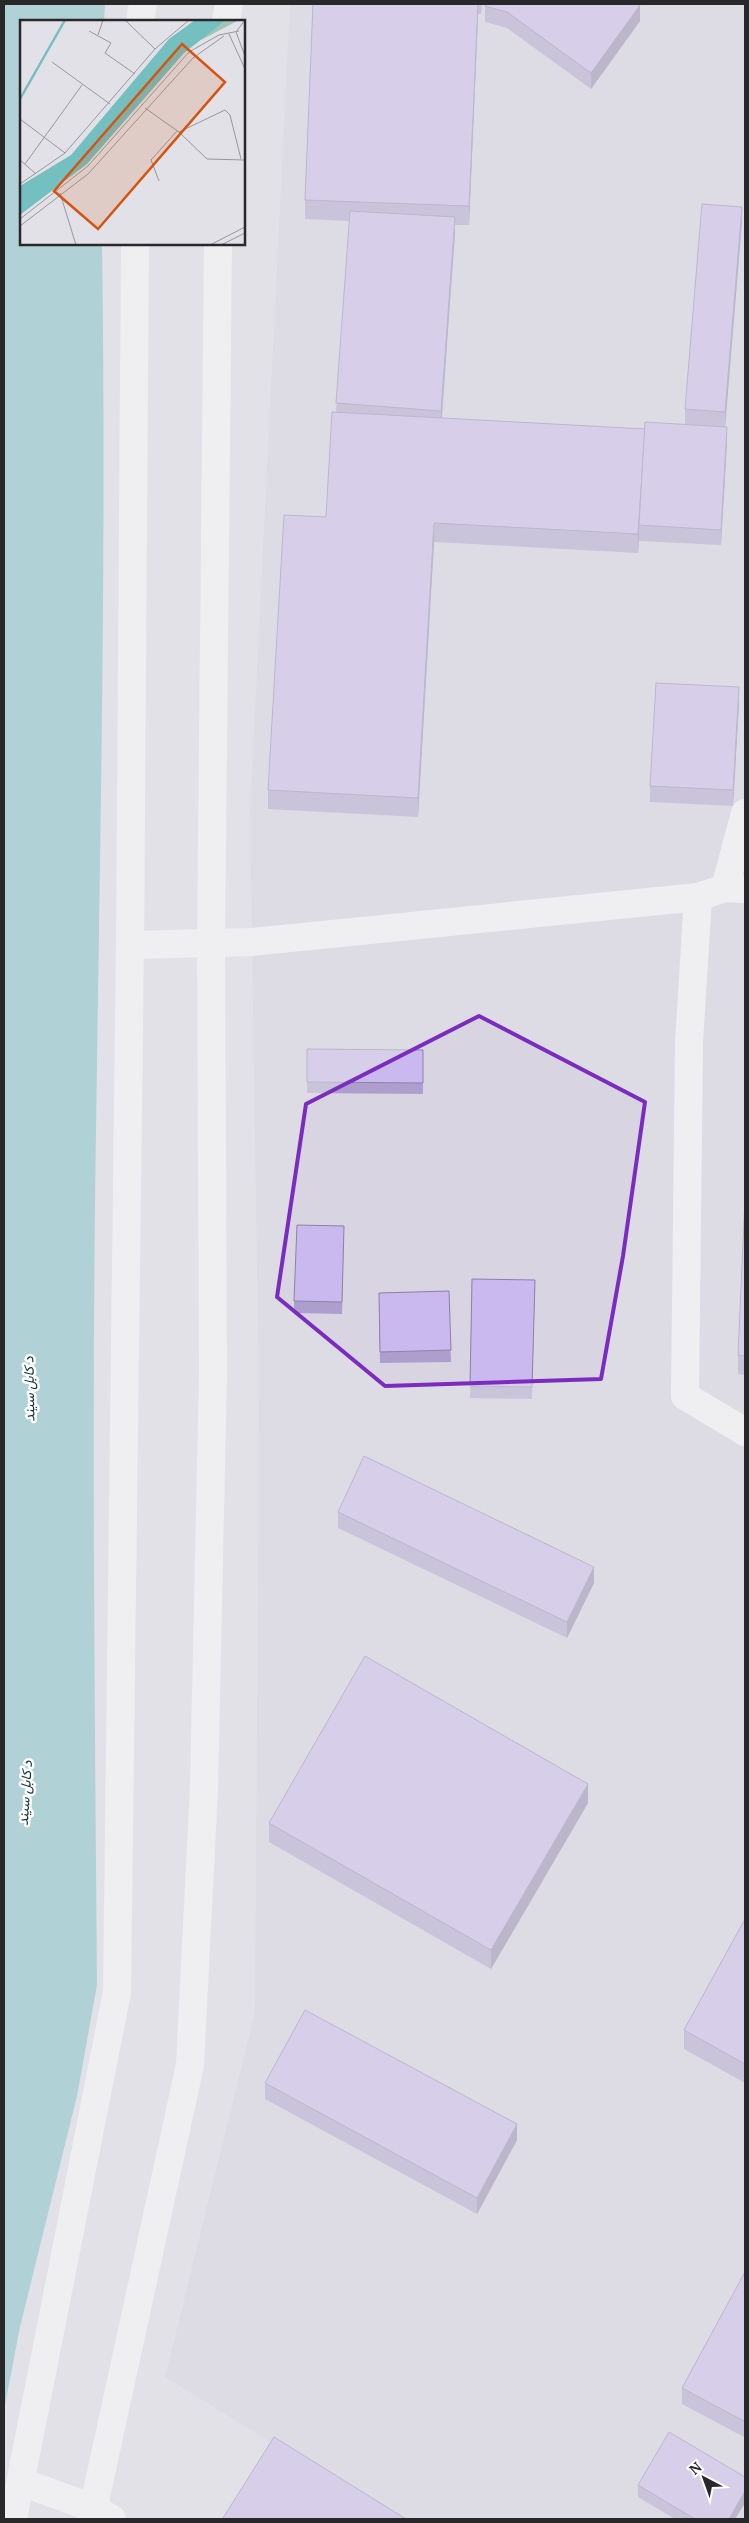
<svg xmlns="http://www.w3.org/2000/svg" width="749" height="2523" viewBox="0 0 749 2523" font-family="'PT Serif',Vazirmatn,serif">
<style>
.built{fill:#d8d4e2}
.water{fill:#74bfc0}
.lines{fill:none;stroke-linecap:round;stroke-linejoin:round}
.minor{stroke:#fff;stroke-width:28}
.wall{fill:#ad9fcd}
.shaded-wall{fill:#8d82a7}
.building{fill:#c9b9ee;stroke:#8d82a7}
.marked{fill:none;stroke:#7b2cbf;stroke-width:4;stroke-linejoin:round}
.labels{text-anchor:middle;stroke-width:5;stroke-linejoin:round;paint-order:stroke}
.water-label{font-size:14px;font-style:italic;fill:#123838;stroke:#fff}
.inset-river{fill:none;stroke:#74bfc0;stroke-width:2.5}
.inset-road{fill:none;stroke:#98979b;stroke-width:1}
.view{fill:#d5540f;fill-opacity:0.15;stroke:#d5540f;stroke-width:2.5}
.inset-edge{fill:none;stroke:#28272a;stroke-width:2.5}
</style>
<rect width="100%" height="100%" fill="#e2e1e7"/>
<polygon class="built" points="290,4 745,4 745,2519 395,2519 165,2377 255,2012 259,1408 250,810"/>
<path class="water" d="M4 4H105L104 21H21V244H102C107 565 99 885 95 1206 92 1466 95 1726 97 1985L77 2096 20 2327 4 2410Z"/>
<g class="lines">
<g class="minor">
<polyline points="140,21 143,4"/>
<polyline points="226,21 229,4"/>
<polyline points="725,888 745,813"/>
<polyline points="698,897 689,1042 685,1396 745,1432"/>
<polyline points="130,945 252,942 698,897 725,888 745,889"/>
<polyline points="21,2482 93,2508 112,2519"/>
<polyline points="13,2519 117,1992 130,945 135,244"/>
<polyline points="91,2519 190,2065 204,1788 213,1374 211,943 218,244"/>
</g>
</g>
<g class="wall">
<polygon points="313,4 482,4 481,14 478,14 469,225 455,225 442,418 645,429 685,424 685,409 742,222 725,426 727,442 721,545 639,541 639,539 638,553 434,542 418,817 268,809 268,790 326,517 336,412 350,221 305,219 305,200"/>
<polygon points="485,6 640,21 591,89 507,28 485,22"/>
<polygon points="739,703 733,806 650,802 650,786"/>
<polygon points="307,1049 423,1050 423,1094 307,1093"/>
<polygon points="745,1199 745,1375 738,1374 738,1355"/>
<polygon points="344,1226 342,1314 294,1313 294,1301"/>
<polygon points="472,1279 535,1280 532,1399 470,1398"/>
<polygon points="449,1291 451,1362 380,1363 379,1293"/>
<polygon points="338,1512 594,1583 567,1638 338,1528"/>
<polygon points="588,1803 491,1969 269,1842 269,1823"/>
<polygon points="745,1919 745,2083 684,2049 684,2030"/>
<polygon points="265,2083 517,2140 477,2214 265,2099"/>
<polygon points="745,2272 745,2434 744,2437 682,2404 682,2388"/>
<polygon points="638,2485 745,2503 735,2519 675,2519 638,2497"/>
</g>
<g class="shaded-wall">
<polygon points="478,4 478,17 469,225 469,206"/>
<polygon points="640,5 640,21 591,89 591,73"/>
<polygon points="742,207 742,222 725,428 725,412"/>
<polygon points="455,217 455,233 441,427 441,411"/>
<polygon points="727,427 727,442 721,545 721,530"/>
<polygon points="434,523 434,542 418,817 418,798"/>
<polygon points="639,525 639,539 638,553 638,534"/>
<polygon points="739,687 739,703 733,806 733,790"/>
<polygon points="594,1567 594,1583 567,1638 567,1622"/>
<polygon points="588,1784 588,1803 491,1969 491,1950"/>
<polygon points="517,2124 517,2140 477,2214 477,2198"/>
<polygon points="745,2418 745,2434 744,2437 744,2421"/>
<polygon points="745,2491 745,2503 735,2519 729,2519"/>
</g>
<g class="building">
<polygon points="313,4 478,4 469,206 305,200"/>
<polygon points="485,4 637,4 640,5 591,73 507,12 485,6"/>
<polygon points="702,204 742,207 725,412 685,409"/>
<polygon points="350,211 455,217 441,411 336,403"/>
<polygon points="332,412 645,429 638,534 434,523 418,798 268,790 284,515 326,517"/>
<polygon points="645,422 727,427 721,530 639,525"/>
<polygon points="656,683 739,687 733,790 650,786"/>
<polygon points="307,1049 423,1050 423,1083 307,1082"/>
<polygon points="745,1199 745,1356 738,1355"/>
<polygon points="297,1225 344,1226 342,1302 294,1301"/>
<polygon points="472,1279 535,1280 532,1387 470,1386"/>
<polygon points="449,1291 451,1350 380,1352 379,1293"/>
<polygon points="364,1456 594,1567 567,1622 338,1512"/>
<polygon points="365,1656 588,1784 491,1950 269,1823"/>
<polygon points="745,1919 745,2064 684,2030"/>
<polygon points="305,2010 517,2124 477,2198 265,2083"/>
<polygon points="745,2272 745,2418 744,2421 682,2388"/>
<polygon points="669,2432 745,2477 745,2491 729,2519 695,2519 638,2485"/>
<polygon points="274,2437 406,2519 224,2519 223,2518"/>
</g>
<path d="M0 0H749V2523H0ZM479 1016 645 1102 623 1256 601 1379 385 1386 277 1297 306 1104Z" fill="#e2e1e7" fill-opacity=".55" fill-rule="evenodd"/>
<path class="marked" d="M479 1016 645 1102 623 1256 601 1379 385 1386 277 1297 306 1104Z"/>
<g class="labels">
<g class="water-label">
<text transform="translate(29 1389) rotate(-91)" y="5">د کابل سيند</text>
<text transform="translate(25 1793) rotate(-86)" y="5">د کابل سيند</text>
</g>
</g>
<g transform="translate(20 20)">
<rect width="225" height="225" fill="#e2e1e7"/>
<path d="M206 0H219L181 20 180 19Z" fill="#9ec6b2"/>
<path d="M175 0H206L164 33 67 144 0 195V166L51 135 149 19Z" fill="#74bfc0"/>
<path class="inset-river" d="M0 79 45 0"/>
<path class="inset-road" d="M105 0 135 29M225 0 216 12 225 36M69 11 91 23 85 33 115 54M209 14 225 49M78 15 83 0M32 42 90 84M125 88 159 112 187 139 225 140M0 99 45 133M159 112 205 90 210 95 221 139M0 140 16 154M5 144 62 65M139 161 131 140 157 111M0 164 45 133 135 29 169 0M40 173 56 225M0 199 68 146 169 32 199 15 219 11M0 206 68 154 173 38 204 16M190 225 225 207M201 225 225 213"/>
<path class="view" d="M162 24 205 62 78 209 34 171Z"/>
<rect width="225" height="225" class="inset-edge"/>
</g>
<rect width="749" height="2523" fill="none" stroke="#28272a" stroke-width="10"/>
<g transform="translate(704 2478) rotate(319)" stroke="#ffffff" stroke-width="4" paint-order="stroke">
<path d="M0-4L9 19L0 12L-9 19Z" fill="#28272a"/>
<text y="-8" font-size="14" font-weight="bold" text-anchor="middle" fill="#28272a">N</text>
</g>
</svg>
